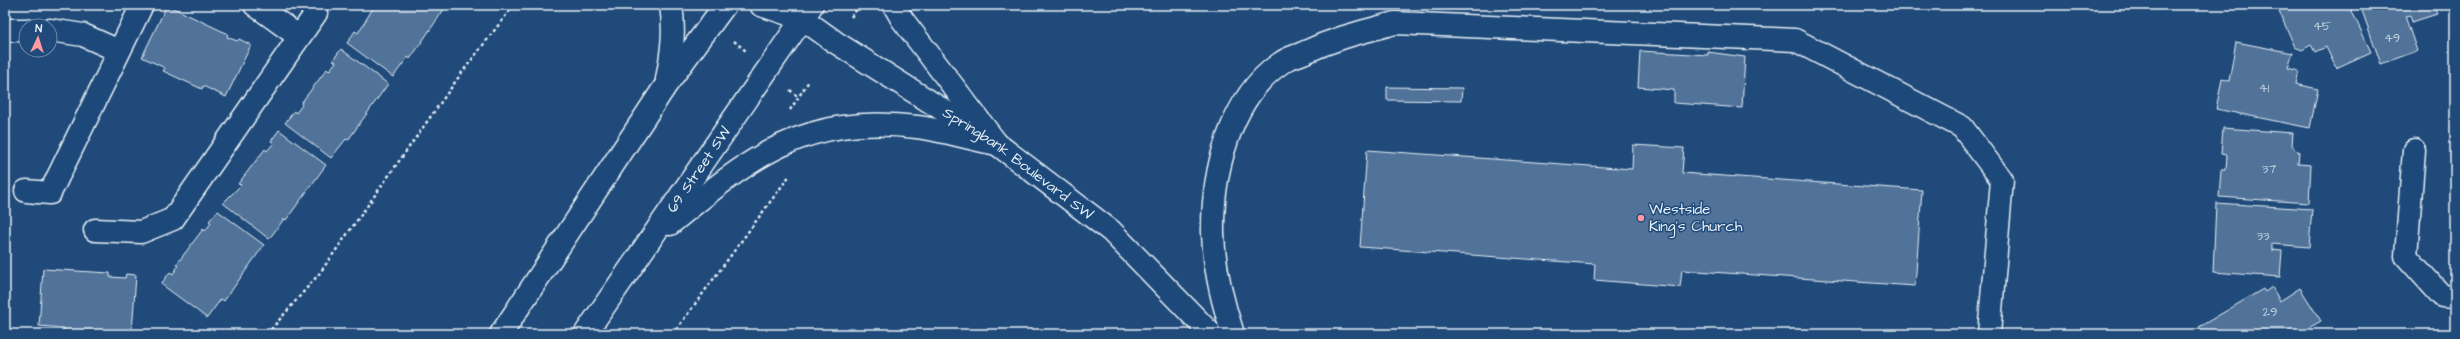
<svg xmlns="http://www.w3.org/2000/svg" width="2460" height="339" viewBox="0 0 2460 339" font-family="'Architects Daughter',sans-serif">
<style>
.building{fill:#517399;stroke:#e8f1f8}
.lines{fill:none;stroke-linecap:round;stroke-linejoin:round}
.minor-casing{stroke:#e8f1f8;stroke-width:25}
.major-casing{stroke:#e8f1f8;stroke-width:25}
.path{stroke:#e8f1f8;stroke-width:2.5;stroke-dasharray:3 3;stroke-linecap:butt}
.minor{stroke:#1f4a7a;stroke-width:22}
.major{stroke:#1f4a7a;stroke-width:22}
.poi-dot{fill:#ff9aa2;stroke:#1f4a7a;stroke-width:1.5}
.labels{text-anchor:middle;stroke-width:3;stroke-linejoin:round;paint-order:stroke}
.number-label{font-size:13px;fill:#c2d2e0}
.street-label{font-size:15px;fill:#e8f1f8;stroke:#1f4a7a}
.poi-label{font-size:15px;fill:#e8f1f8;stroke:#1f4a7a;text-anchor:start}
</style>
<rect width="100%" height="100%" fill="#1f4a7a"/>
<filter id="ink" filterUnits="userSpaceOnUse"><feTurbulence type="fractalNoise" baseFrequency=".025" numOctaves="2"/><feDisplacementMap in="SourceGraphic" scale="8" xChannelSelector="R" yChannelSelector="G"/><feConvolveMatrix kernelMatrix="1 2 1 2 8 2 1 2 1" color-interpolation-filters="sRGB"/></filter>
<g filter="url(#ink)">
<g class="building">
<polygon points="167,5 228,34 227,37 237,41 239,39 251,45 226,97 203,86 202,89 163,71 165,68 142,57"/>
<polygon points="375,5 447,5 410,59 408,57 393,77 347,43 355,31 358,33"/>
<polygon points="2276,5 2349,5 2371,52 2336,68 2326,47 2315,52 2311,45 2302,50 2295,47"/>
<polygon points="2360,5 2433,5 2437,14 2412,22 2410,15 2405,16 2417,51 2381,64"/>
<polygon points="2236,42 2293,53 2288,68 2299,71 2296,84 2318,89 2310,128 2216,109 2222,79 2229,81"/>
<polygon points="341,49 388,84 348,140 346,139 331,158 285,123 294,111 296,113 302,105 301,103 327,69 329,71 336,62 333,60"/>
<polygon points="1640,51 1708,55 1708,52 1745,57 1742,108 1674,103 1674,90 1638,87"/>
<polygon points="1387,87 1462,88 1461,101 1387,100"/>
<polygon points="2223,128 2293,133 2292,145 2299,152 2298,164 2311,165 2309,203 2219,197 2221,170 2226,170 2227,155 2221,154"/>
<polygon points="279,130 326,165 286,220 284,219 269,239 223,203 241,185 238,184 265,149 267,151 274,143 271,141"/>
<polygon points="5,136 10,138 9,145 5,145 5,148"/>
<polygon points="1633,145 1684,148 1682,173 1922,190 1915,286 1682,270 1680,287 1594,280 1595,264 1360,247 1367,150 1632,169"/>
<polygon points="2216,203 2312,209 2309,247 2272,244 2272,250 2282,251 2280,277 2213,272"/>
<polygon points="218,211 264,245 224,301 221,299 207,318 161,284 170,272 173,274 178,266 176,265 203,229 205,231 211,223 209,221"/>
<polygon points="43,269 110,273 110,277 125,278 126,274 136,275 132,332 106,330 106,334 64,331 64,328 39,326"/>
<polygon points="2272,287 2280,301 2300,288 2321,321 2298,334 2203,334 2199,327 2263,289 2265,292"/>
</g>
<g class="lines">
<g class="minor-casing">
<g id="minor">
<polyline points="255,5 298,36"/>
<polyline points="761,5 803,19"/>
<path id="s1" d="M792 5 803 19 835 42 997 144 1111 231 1211 334"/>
<polyline points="5,30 26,30"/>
<polyline points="50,30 83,35 119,51"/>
<polyline points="2414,150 2406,256 2442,296 2455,297"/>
<polyline points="26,191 50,193 142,5"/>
<polyline points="95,230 141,232 173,219 316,13"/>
<path d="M1233 334C1222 301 1214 268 1213 233 1212 175 1229 98 1281 63 1287 58 1296 56 1303 53 1335 38 1361 32 1395 23L1795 40 1962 127 2002 180 1989 334"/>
</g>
</g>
<g class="major-casing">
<g id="major">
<polyline points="894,5 902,19 997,144"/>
<path d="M667 79C672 53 675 31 671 5"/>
<path d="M670 224C751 157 805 113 917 127 943 130 970 139 997 144"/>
<polyline points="501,334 666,85 725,5"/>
<path id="s2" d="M585 334 812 5"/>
</g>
</g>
<g class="path">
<polyline points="851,17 860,5"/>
<polyline points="734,41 746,51"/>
<polyline points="790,90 798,97"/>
<polyline points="790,110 809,81"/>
<polyline points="267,334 319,274 463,71 514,5"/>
<polyline points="673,334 790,175"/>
</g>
<use href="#minor" class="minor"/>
<use href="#major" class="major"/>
</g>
</g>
<circle class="poi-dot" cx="1641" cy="218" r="4"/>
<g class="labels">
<g class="number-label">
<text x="2322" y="30">45</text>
<text x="2392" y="42">49</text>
<text x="2264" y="92">41</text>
<text x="2269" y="173">37</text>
<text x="2263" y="240">33</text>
<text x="2270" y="316">29</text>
</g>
<g class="street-label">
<text dy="5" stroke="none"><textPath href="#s1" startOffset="277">Springbank Boulevard SW</textPath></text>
<text dy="5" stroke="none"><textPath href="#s2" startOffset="200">69 Street SW</textPath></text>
</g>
<g class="poi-label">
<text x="1649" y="214">Westside<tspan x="1649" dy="17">King's Church</tspan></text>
</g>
</g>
<rect width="2460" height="339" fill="none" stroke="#1f4a7a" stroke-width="20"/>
<rect x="10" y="10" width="2440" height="319" fill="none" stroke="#e8f1f8" stroke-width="1.5" filter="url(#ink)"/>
<g transform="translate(38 38) rotate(4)"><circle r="19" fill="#1f4a7a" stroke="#6f8dac"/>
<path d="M0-3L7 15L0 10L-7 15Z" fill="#ff9aa2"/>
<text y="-6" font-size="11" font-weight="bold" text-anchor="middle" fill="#e8f1f8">N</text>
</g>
</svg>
